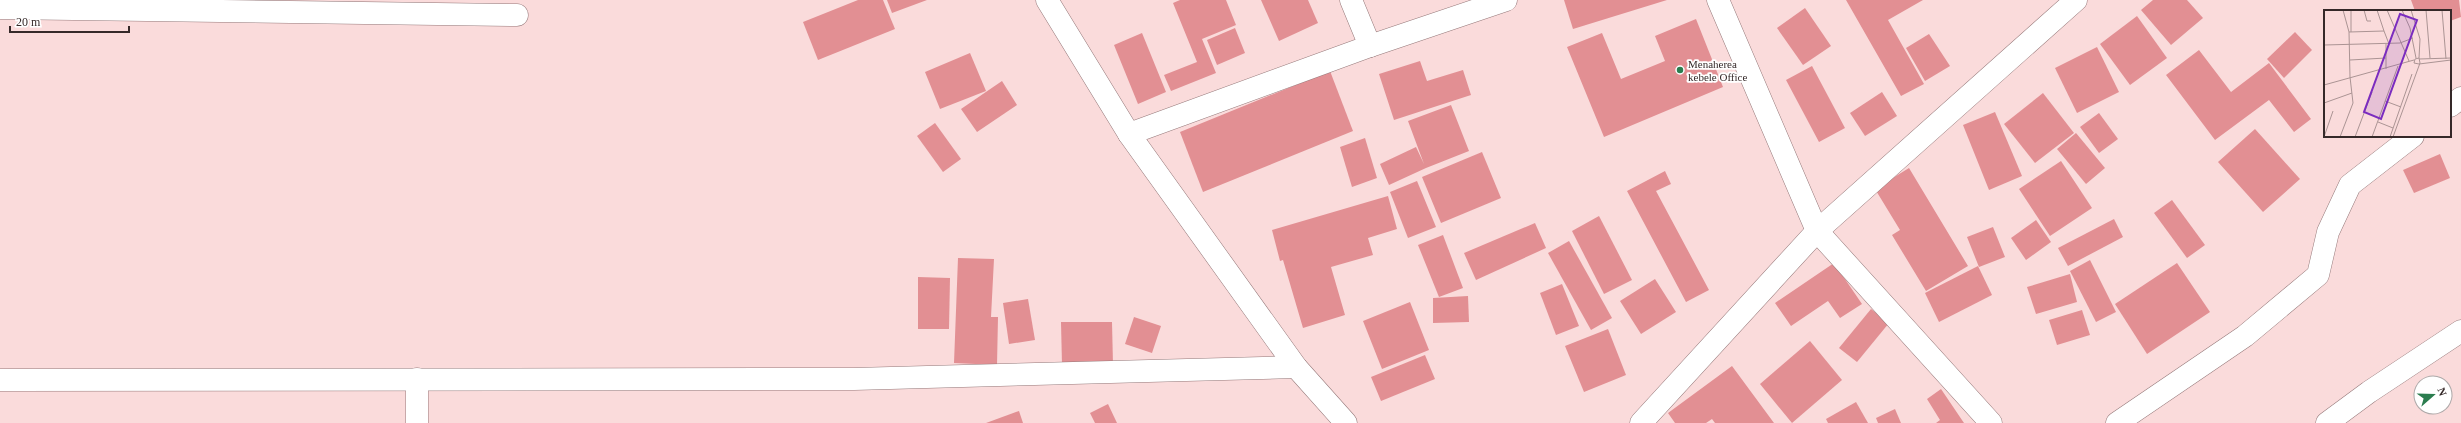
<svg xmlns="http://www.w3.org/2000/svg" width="2461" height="423" viewBox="0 0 2461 423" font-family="Georgia,serif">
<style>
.building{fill:#e28f93}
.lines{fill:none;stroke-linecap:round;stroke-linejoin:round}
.street-casing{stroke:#95797a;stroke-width:23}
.street{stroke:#fff;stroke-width:22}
.poi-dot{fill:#2b7d4f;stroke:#fff;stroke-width:1.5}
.labels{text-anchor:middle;stroke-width:3.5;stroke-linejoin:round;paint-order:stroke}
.poi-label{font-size:11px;fill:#352929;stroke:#fff;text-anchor:start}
.inset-road{fill:none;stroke:#ab9494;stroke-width:1}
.view{fill:#7b2cbf;fill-opacity:0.15;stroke:#7b2cbf;stroke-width:2}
.inset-edge{fill:none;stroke:#352929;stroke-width:2}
</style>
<rect width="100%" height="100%" fill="#fadbdb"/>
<g class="building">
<polygon points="858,0 883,0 895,29 818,60 803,22"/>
<polygon points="887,0 927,0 892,13"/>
<polygon points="1180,0 1226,0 1236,25 1202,39 1216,73 1171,91 1164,75 1197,62 1173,3"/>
<polygon points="1261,0 1308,0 1318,23 1279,41"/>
<polygon points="1564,0 1667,0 1573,29"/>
<polygon points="1846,0 1923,0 1888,20 1924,84 1901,96"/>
<polygon points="2153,0 2187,0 2203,18 2171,45 2141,10"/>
<polygon points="2411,0 2459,0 2461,17 2450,21 2450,11 2415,11"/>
<polygon points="1805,8 1831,46 1803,65 1777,28"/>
<polygon points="2137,16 2167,58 2130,85 2100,44"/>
<polygon points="1696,19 1723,87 1604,137 1567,47 1602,33 1621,79 1665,61 1655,36"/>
<polygon points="1235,28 1245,53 1217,65 1207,40"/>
<polygon points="2295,32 2312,50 2284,78 2267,59"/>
<polygon points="1142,33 1166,92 1138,104 1114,45"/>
<polygon points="1929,34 1950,66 1925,81 1906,48"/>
<polygon points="2097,47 2119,92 2077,113 2055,68"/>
<polygon points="2199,50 2231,92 2269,63 2311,119 2294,132 2269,100 2215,140 2166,75"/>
<polygon points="970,53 986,91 940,109 925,72"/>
<polygon points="1420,61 1427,81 1463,70 1471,95 1394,120 1379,74"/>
<polygon points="1812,66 1845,128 1819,142 1786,80"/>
<polygon points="1330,71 1353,131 1203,192 1180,132"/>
<polygon points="1002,81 1017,105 977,132 961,109"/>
<polygon points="1882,92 1897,116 1865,136 1850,113"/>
<polygon points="2043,93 2074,133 2035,163 2004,124"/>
<polygon points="1451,105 1469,151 1426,168 1389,185 1380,164 1416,147 1424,164 1408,121"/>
<polygon points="1995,112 2022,176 1989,190 1963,125"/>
<polygon points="2099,113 2118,139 2099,153 2080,127"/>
<polygon points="935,123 961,159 943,172 917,136"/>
<polygon points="2255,129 2300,179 2263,212 2218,162"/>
<polygon points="2076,133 2105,168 2086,184 2057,149"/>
<polygon points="1365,138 1377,178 1352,187 1340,147"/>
<polygon points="1482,152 1501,198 1441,223 1422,177"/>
<polygon points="2440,154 2450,178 2414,193 2403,170"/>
<polygon points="2061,161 2092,208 2050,236 2019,189"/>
<polygon points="1909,168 1968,266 1926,291 1892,235 1900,230 1875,189"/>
<polygon points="1665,171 1671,184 1656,191 1709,290 1686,302 1627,191"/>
<polygon points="1417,181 1436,227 1408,238 1390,192"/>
<polygon points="1388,196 1397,229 1368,238 1373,255 1331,267 1345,315 1303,328 1283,260 1280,261 1272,230"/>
<polygon points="2172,200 2205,245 2187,258 2154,213"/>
<polygon points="1599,216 1632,280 1604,294 1572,231"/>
<polygon points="2114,219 2123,237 2068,266 2058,248"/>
<polygon points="2036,220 2051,242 2026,260 2011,238"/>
<polygon points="1535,223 1546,248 1476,280 1464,253"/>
<polygon points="1993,227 2005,257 1979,267 1967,237"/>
<polygon points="1443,235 1463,288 1439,297 1418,245"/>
<polygon points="1569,241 1612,318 1591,330 1548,253"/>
<polygon points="958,258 994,259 991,317 998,317 997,365 954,363"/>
<polygon points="2090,260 2116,312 2096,322 2070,271"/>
<polygon points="1834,263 1862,304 1840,318 1828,301 1791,326 1775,303"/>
<polygon points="2177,263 2210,312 2147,354 2115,304"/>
<polygon points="1978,266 1992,295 1939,322 1925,293"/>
<polygon points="2070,274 2077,302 2036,314 2027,287"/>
<polygon points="918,277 950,278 949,329 918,329"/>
<polygon points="1655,279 1676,312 1641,334 1620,301"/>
<polygon points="1562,284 1579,326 1556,335 1540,293"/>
<polygon points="1468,296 1469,322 1433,323 1433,298"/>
<polygon points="1028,299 1035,340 1009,344 1003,303"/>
<polygon points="1410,302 1429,350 1382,369 1363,321"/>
<polygon points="1871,309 1889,323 1857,362 1839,348"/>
<polygon points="2082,310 2090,335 2057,345 2049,320"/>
<polygon points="1134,317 1161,326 1152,353 1125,344"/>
<polygon points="1061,322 1112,322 1113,365 1062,365"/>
<polygon points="1608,329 1626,375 1584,392 1565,346"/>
<polygon points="1810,341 1842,380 1792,423 1760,384"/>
<polygon points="1425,355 1435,379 1381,401 1371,377"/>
<polygon points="1732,366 1774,423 1715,423 1712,419 1706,423 1675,423 1668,413"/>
<polygon points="1941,389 1964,423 1936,423 1940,420 1927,399"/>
<polygon points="1856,402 1868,423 1828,423 1826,419"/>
<polygon points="1108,404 1117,423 1095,423 1090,413"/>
<polygon points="1895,409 1901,423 1878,423 1876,418"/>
<polygon points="1019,411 1023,423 986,423"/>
</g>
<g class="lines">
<g class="street-casing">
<g id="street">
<polyline points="1047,0 1129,134 1296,367 1346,423"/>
<polyline points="1351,0 1370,46"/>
<polyline points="1718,0 1817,231 1991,423"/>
<polyline points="0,8 517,15"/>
<polyline points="2450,106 2461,98"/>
<polyline points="1129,134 1370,46 1506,0"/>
<polyline points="0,380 854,379 1296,367"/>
<polyline points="417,423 417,379"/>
<polyline points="1641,423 1817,231 2076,0"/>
<polyline points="2117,423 2245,336 2318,275 2328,232 2350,185 2413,136"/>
<polyline points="2327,423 2369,392 2461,331"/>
</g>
</g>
<use href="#street" class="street"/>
</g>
<circle class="poi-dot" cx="1680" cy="70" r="4"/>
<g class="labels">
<g class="poi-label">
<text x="1688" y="68">Menaherea<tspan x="1688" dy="13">kebele Office</tspan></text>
</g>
</g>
<g transform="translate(2324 10)">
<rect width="127" height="127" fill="#fadbdb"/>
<path class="inset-road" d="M40 0 43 11H47M53 0 60 21M63 0 85 51M78 0 86 18 92 48M87 0 96 29 95 48M102 0 106 48M118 0 122 49M25 22 60 21 65 34M27 22V0M0 35 76 33 89 28M95 49 127 48M26 50 62 48M95 54 127 50M62 59V34M0 75 90 50M61 91 77 97M0 93 28 83M54 112 69 118M0 127 9 101M16 127 29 93 26 67 25 22 19 0M31 127 48 82M48 127 74 56M66 127 88 64M69 127 96 53 95 48 91 49 90 53 95 54"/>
<path class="view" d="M76 4 93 10 57 109 40 102Z"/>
<rect width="127" height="127" class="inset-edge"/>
</g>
<g transform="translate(2433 395) rotate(70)"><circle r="19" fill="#ffffff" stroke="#aea9a9"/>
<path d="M0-3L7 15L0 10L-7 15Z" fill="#2b7d4f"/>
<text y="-6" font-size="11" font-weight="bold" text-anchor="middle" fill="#352929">N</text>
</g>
<path d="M10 26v6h119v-6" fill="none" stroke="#352929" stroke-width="2"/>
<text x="16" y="26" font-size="12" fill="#352929" stroke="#ffffff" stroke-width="3" paint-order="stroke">20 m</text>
</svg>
